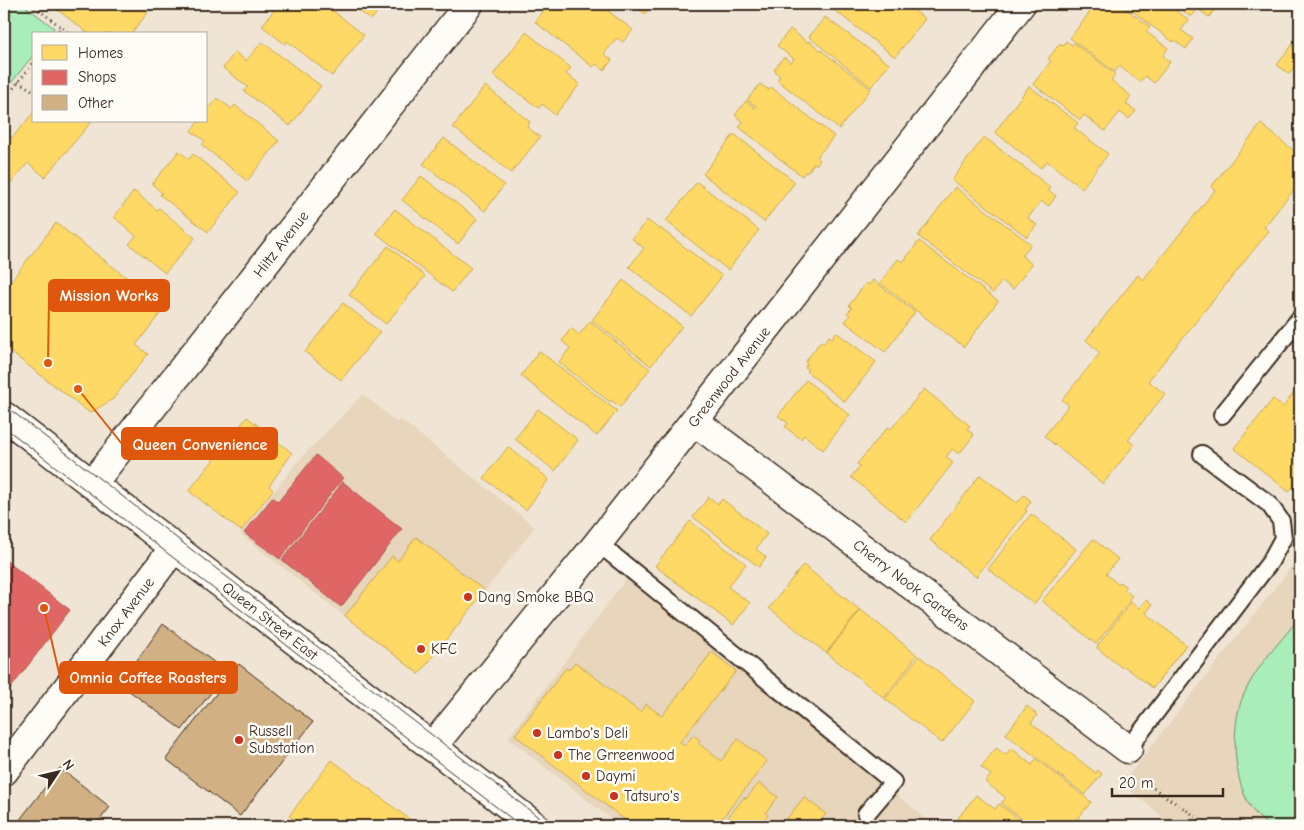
<svg xmlns="http://www.w3.org/2000/svg" width="1304" height="830" viewBox="0 0 1304 830" font-family="'Comic Neue',sans-serif">
<style>
.built{fill:#e7d5bc}
.green{fill:#a9eeba;stroke:#728c6c}
.homes{fill:#ffd966;stroke:#c4a450}
.shops{fill:#e06666;stroke:#ae5450}
.building{fill:#d1b084;stroke:#3b2a1e}
.lines{fill:none;stroke-linecap:round;stroke-linejoin:round}
.lane-casing{stroke:#3b2a1e;stroke-width:20}
.street-casing{stroke:#3b2a1e;stroke-width:31}
.secondary-casing{stroke:#3b2a1e;stroke-width:31}
.path{stroke:#3b2a1e;stroke-width:3;stroke-dasharray:1 4;stroke-linecap:butt}
.lane{stroke:#fdfcf7;stroke-width:16}
.street{stroke:#fdfcf7;stroke-width:28}
.secondary{stroke:#fdfcf7;stroke-width:28}
.tram{stroke:#3b2a1e;stroke-width:1}
.poi-dot{fill:#c8321e;stroke:#fdfcf7;stroke-width:2}
.labels{text-anchor:middle;stroke-width:5;stroke-linejoin:round;paint-order:stroke}
.street-label{font-size:15px;fill:#3b2a1e;stroke:#fdfcf7}
.poi-label{font-size:15px;fill:#3b2a1e;stroke:#fdfcf7;text-anchor:start}
.leader{fill:none;stroke:#df570d;stroke-width:2}
.callout-dot{fill:#df570d;stroke:#fdfcf7;stroke-width:2}
.callout{fill:#df570d;stroke:#df570d;stroke-width:2}
.callout-label{font-size:16px;text-anchor:middle;font-weight:bold;fill:#fff}
</style>
<rect width="100%" height="100%" fill="#f0e5d4"/>
<filter id="ink" filterUnits="userSpaceOnUse"><feTurbulence type="fractalNoise" baseFrequency=".02" numOctaves="2"/><feDisplacementMap in="SourceGraphic" scale="10" xChannelSelector="R" yChannelSelector="G"/><feConvolveMatrix kernelMatrix="1 2 1 2 8 2 1 2 1" color-interpolation-filters="sRGB"/></filter>
<g filter="url(#ink)">
<g class="built">
<polygon points="363,394 397,423 400,419 535,527 419,675 240,534 299,460"/>
<polygon points="1300,556 1300,826 1174,826 1122,784"/>
<polygon points="629,575 935,826 620,826 508,738"/>
</g>
<g class="green">
<polygon points="4,4 23,4 54,28 49,34 34,34 34,54 4,92"/>
<path d="M1300 617V826C1293 826 1276 828 1270 826 1267 825 1263 821 1261 819 1232 795 1229 726 1244 694 1257 665 1281 641 1300 617Z"/>
</g>
<g class="homes">
<polygon points="50,4 138,4 148,12 131,34 89,34"/>
<polygon points="270,4 324,4 364,35 332,76 287,41 285,44 262,26 274,10 269,6"/>
<polygon points="350,4 384,4 371,20"/>
<polygon points="549,4 599,4 633,30 623,42 617,38 604,54 612,60 604,70 596,64 593,67 535,22"/>
<polygon points="633,4 653,4 645,14"/>
<polygon points="837,4 906,4 925,19 895,57 833,9"/>
<polygon points="1096,4 1119,4 1150,27 1146,32 1168,48 1163,56 1170,62 1154,83 1145,76 1140,82 1119,66 1115,72 1070,38"/>
<polygon points="1123,4 1167,4 1189,20 1181,30 1193,39 1186,49 1174,40 1173,42"/>
<polygon points="1173,4 1219,4 1209,17 1198,9 1191,17"/>
<polygon points="825,17 889,64 871,87 809,37"/>
<polygon points="790,29 807,42 809,41 871,89 839,129 777,80 780,76 774,70 784,57 791,63 794,59 777,46"/>
<polygon points="526,32 571,68 566,74 580,84 555,115 542,104 539,108 493,75"/>
<polygon points="1300,35 1300,71 1295,66 1289,74 1277,65"/>
<polygon points="1066,41 1072,45 1074,43 1115,74 1111,80 1131,96 1126,104 1136,111 1129,119 1120,112 1105,131 1084,115 1080,120 1033,84 1051,61 1048,59 1060,43 1063,46"/>
<polygon points="262,42 321,86 290,126 244,91 248,87 223,68 235,52 246,61"/>
<polygon points="760,84 769,90 771,87 834,136 817,157 820,160 816,165 814,163 807,173 805,172 802,176 739,127 743,122 735,115 746,101 755,108 756,106 747,100"/>
<polygon points="485,86 530,122 527,127 540,137 511,173 453,127"/>
<polygon points="1029,86 1078,123 1074,128 1108,154 1082,188 1047,161 1041,168 995,132"/>
<polygon points="217,98 232,109 235,105 279,141 247,181 202,145 205,141 191,131 199,121 206,121 206,112"/>
<polygon points="34,112 34,121 92,121 45,177 28,163 4,191 4,131 12,138"/>
<polygon points="1261,124 1300,156 1300,182 1264,227 1269,231 1148,381 1165,394 1128,440 1134,445 1103,484 1044,436 1069,405 1062,400 1100,353 1086,340 1138,275 1143,280 1215,190 1211,187"/>
<polygon points="734,134 795,182 764,222 703,174"/>
<polygon points="984,137 1050,187 1048,190 1056,196 1049,206 1041,201 1028,218 1037,225 1027,237 952,180"/>
<polygon points="444,138 504,185 485,211 423,164"/>
<polygon points="179,151 189,159 193,154 240,192 208,232 160,195 162,193 152,184"/>
<polygon points="421,176 477,219 458,244 402,200"/>
<polygon points="697,182 759,230 728,270 666,221"/>
<polygon points="955,187 1031,244 1022,256 1032,264 1013,289 1002,281 993,293 918,236"/>
<polygon points="134,191 157,210 159,208 195,238 165,273 129,244 136,236 114,217"/>
<polygon points="395,209 471,268 452,292 376,233"/>
<polygon points="647,220 659,229 660,228 722,276 691,316 629,267 644,248 632,239"/>
<polygon points="56,223 165,307 136,345 148,354 113,399 90,413 4,347 4,290"/>
<polygon points="919,241 998,301 964,347 880,283 898,259 903,262"/>
<polygon points="388,246 425,276 386,324 349,295"/>
<polygon points="623,280 682,326 651,366 592,320"/>
<polygon points="873,280 915,312 885,352 845,322 850,315 847,313 852,308 849,305 866,283 869,285"/>
<polygon points="343,303 380,332 341,380 305,352"/>
<polygon points="590,321 650,369 620,407 611,400 610,402 559,362 570,348 562,341 571,328 579,335"/>
<polygon points="836,332 876,362 845,402 806,371 808,369 805,367 807,364 805,362 821,341 824,343 829,336 832,338"/>
<polygon points="539,351 617,411 597,436 521,376"/>
<polygon points="806,380 850,415 823,450 804,435 801,439 785,427 788,423 778,416"/>
<polygon points="1300,385 1300,477 1289,492 1234,448 1273,399 1283,407"/>
<polygon points="924,389 970,426 967,429 974,435 959,454 952,449 946,457 953,463 906,522 851,477 860,466 857,464 888,427 891,429"/>
<polygon points="538,409 578,440 555,471 515,439"/>
<polygon points="247,417 292,453 269,486 273,490 241,531 189,491"/>
<polygon points="508,447 549,479 526,510 484,478"/>
<polygon points="980,475 1017,503 1024,495 1031,501 1025,510 1027,511 976,577 930,540"/>
<polygon points="709,497 718,504 722,499 767,534 756,549 766,557 759,567 693,517"/>
<polygon points="1031,514 1076,549 1034,604 988,569"/>
<polygon points="690,521 746,564 728,587 750,603 733,625 655,566"/>
<polygon points="416,537 485,591 419,674 345,616 392,556 398,561"/>
<polygon points="1093,539 1118,559 1106,574 1118,584 1120,582 1126,587 1124,590 1132,596 1129,599 1130,601 1096,644 1042,601"/>
<polygon points="803,565 860,610 826,653 769,608"/>
<polygon points="1146,600 1152,605 1146,613 1186,645 1153,688 1124,666 1122,668 1097,648 1098,645 1131,602 1139,608"/>
<polygon points="861,610 917,655 884,698 827,653"/>
<polygon points="712,652 736,671 680,742 685,746 693,735 700,740 698,743 721,761 738,739 767,761 716,826 633,826 515,735 566,668 569,670 575,662 640,712 646,704 662,716"/>
<polygon points="919,656 975,701 942,743 885,699"/>
<polygon points="1027,706 1037,715 1031,723 1096,773 1098,770 1102,774 1085,795 1006,734"/>
<polygon points="996,748 1006,755 1011,748 1032,765 1036,759 1091,802 1072,826 1031,826 1001,803 1006,798 985,782 991,775 981,767"/>
<polygon points="332,760 418,826 303,826 289,816"/>
<polygon points="759,783 778,797 765,813 768,815 759,826 722,826 744,797 746,799"/>
<polygon points="976,795 995,809 999,804 1028,826 952,826"/>
<polygon points="804,797 826,814 816,826 781,826"/>
</g>
<g class="shops">
<polygon points="316,455 343,478 280,559 244,533 273,497 278,502"/>
<polygon points="343,482 402,529 341,607 282,560"/>
<polygon points="4,559 70,610 4,697"/>
</g>
<g class="building">
<polygon points="163,624 227,672 182,730 120,684"/>
<polygon points="239,664 313,722 240,816 166,759"/>
<polygon points="60,768 110,807 95,826 15,826"/>
</g>
<g class="lines">
<g class="lane-casing">
<g id="lane">
<polyline points="1222,415 1300,318"/>
<polyline points="598,543 893,782 866,814"/>
<polyline points="1128,749 1270,562 1283,538 1281,521 1269,504 1202,454"/>
</g>
</g>
<g class="street-casing">
<g id="street">
<polyline points="694,421 1128,749"/>
<polyline points="92,484 469,4"/>
<polyline points="4,771 174,548"/>
</g>
</g>
<g class="secondary-casing">
<g id="secondary">
<polyline points="4,416 535,826"/>
<polyline points="432,747 598,543 1021,4"/>
</g>
</g>
<g class="path">
<polyline points="31,4 70,34"/>
<polyline points="56,34 61,27"/>
<polyline points="18,82 34,91"/>
<polyline points="4,100 34,62"/>
<polyline points="1141,780 1210,826"/>
<polyline points="1193,826 1198,819"/>
<polyline points="1223,826 1245,821"/>
</g>
<use href="#lane" class="lane"/>
<use href="#street" class="street"/>
<use href="#secondary" class="secondary"/>
<g class="tram">
<polyline points="4,405 550,826"/>
<polyline points="4,427 521,826"/>
</g>
</g>
</g>
<g class="poi-dot">
<circle cx="468" cy="597" r="5"/>
<circle cx="421" cy="649" r="5"/>
<circle cx="537" cy="733" r="5"/>
<circle cx="239" cy="740" r="5"/>
<circle cx="558" cy="755" r="5"/>
<circle cx="586" cy="776" r="5"/>
<circle cx="614" cy="796" r="5"/>
</g>
<g class="labels">
<g class="street-label">
<text transform="translate(281 244) rotate(-52)" y="5">Hiltz Avenue</text>
<text transform="translate(729 377) rotate(-52)" y="5">Greenwood Avenue</text>
<text transform="translate(911 585) rotate(37)" y="5">Cherry Nook Gardens</text>
<text transform="translate(126 612) rotate(-53)" y="5">Knox Avenue</text>
<text transform="translate(270 621) rotate(38)" y="5">Queen Street East</text>
</g>
<g class="poi-label">
<text x="478" y="602">Dang Smoke BBQ</text>
<text x="431" y="654">KFC</text>
<text x="249" y="736">Russell<tspan x="249" dy="17">Substation</tspan></text>
<text x="547" y="738">Lambo's Deli</text>
<text x="568" y="760">The Grreenwood</text>
<text x="596" y="781">Daymi</text>
<text x="624" y="801">Tatsuro's</text>
</g>
</g>
<path class="leader" d="M48 363L49 296M78 389L122 444M44 608L60 677"/>
<g class="callout-dot">
<circle cx="48" cy="363" r="5"/>
<circle cx="78" cy="389" r="5"/>
<circle cx="44" cy="608" r="5"/>
</g>
<g class="callout">
<rect x="49" y="280" width="120" height="31" rx="5"/>
<rect x="122" y="428" width="155" height="31" rx="5"/>
<rect x="60" y="662" width="177" height="31" rx="5"/>
</g>
<g class="callout-label">
<text x="109" y="301">Mission Works</text>
<text x="200" y="450">Queen Convenience</text>
<text x="148" y="683">Omnia Coffee Roasters</text>
</g>
<rect width="1304" height="830" fill="none" stroke="#fdfcf7" stroke-width="20"/>
<rect x="10" y="10" width="1284" height="810" fill="none" stroke="#3b2a1e" stroke-width="2" filter="url(#ink)"/>
<rect x="32" y="32" width="175" height="90" fill="#fdfcf7" stroke="#afa8a0"/>
<rect x="42" y="45" width="25" height="15" fill="#ffd966" stroke="#afa8a0"/>
<text x="78" y="58" font-size="15" fill="#3b2a1e">Homes</text>
<rect x="42" y="70" width="25" height="15" fill="#e06666" stroke="#afa8a0"/>
<text x="78" y="82" font-size="15" fill="#3b2a1e">Shops</text>
<rect x="42" y="95" width="25" height="15" fill="#d1b084" stroke="#afa8a0"/>
<text x="78" y="108" font-size="15" fill="#3b2a1e">Other</text>
<g transform="translate(58 772) rotate(55)" stroke="#fdfcf7" stroke-width="4" paint-order="stroke">
<path d="M0-4L9 19L0 12L-9 19Z" fill="#3b2a1e"/>
<text y="-8" font-size="14" font-weight="bold" text-anchor="middle" fill="#3b2a1e">N</text>
</g>
<path d="M1112 788v8h111v-8" fill="none" stroke="#3b2a1e" stroke-width="2.5"/>
<text x="1119" y="788" font-size="15" fill="#3b2a1e" stroke="#fdfcf7" stroke-width="4" paint-order="stroke">20 m</text>
</svg>
